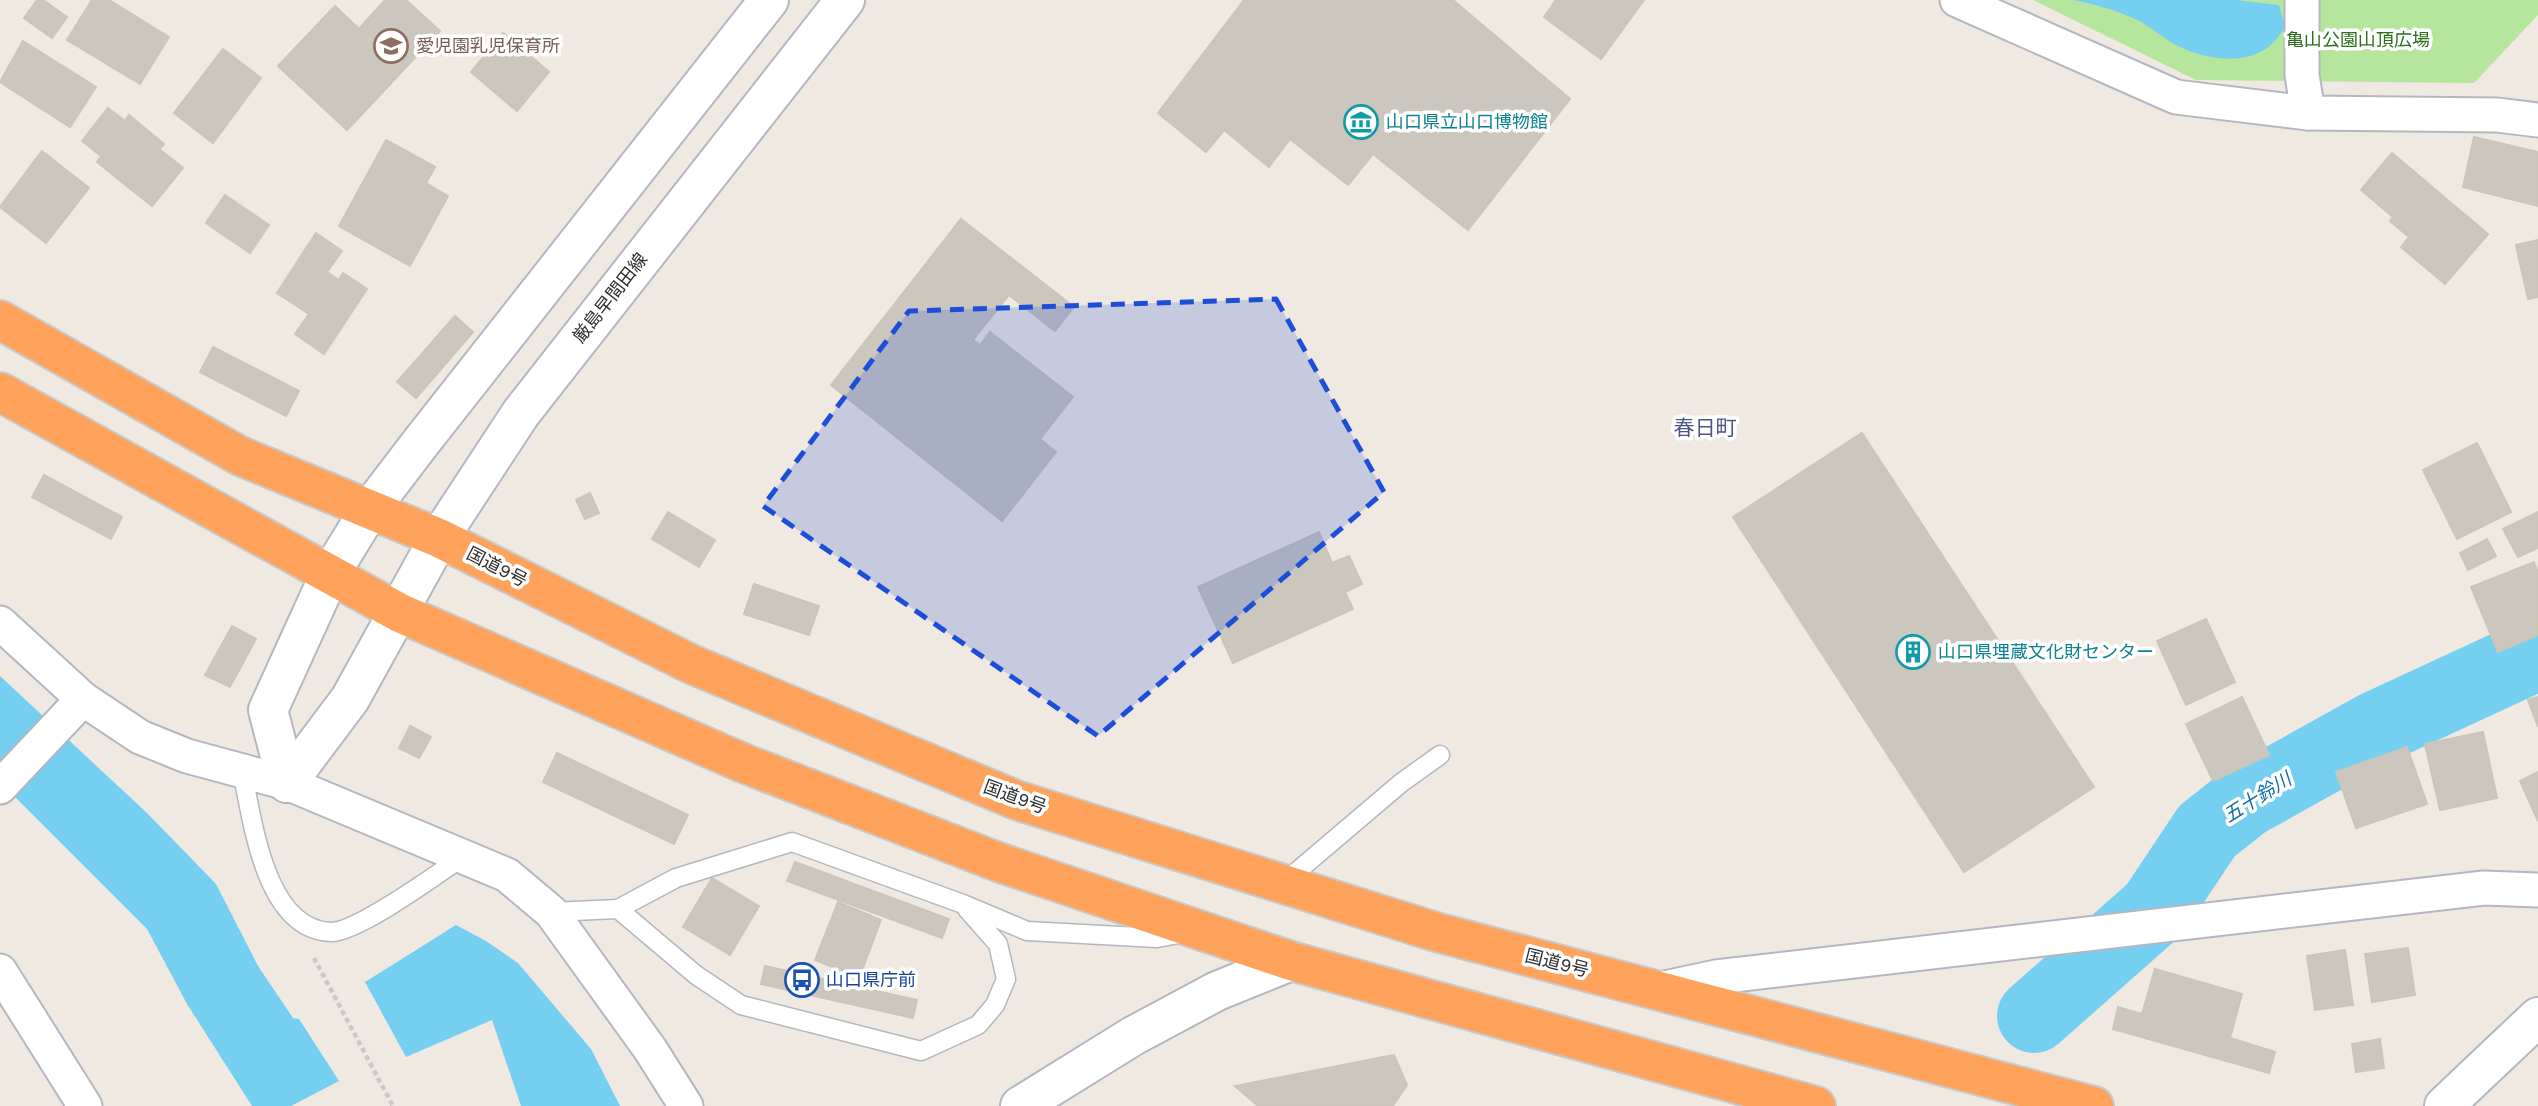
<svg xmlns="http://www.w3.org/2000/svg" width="2538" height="1106" viewBox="0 0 2538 1106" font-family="'Work Sans','Noto Sans JP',sans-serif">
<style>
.green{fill:#b6e59e}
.water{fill:#75cff0}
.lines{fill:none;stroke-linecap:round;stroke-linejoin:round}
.river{stroke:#75cff0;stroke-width:74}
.building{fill:#cbc7bf;stroke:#cbc5ba;stroke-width:2}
.lane-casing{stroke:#b4b7c1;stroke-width:21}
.street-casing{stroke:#b4b7c1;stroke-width:37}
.secondary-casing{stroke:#b4b7c1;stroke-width:42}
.highway-casing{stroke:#c9c9c9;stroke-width:42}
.path{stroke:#c9c9c9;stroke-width:4.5;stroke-dasharray:5 3.5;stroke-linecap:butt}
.lane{stroke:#fff;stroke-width:18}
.street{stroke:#fff;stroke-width:33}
.secondary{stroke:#fff;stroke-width:38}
.highway{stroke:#ffa35c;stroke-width:38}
.marked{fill:#1d4ed8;fill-opacity:0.2;stroke:#1d4ed8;stroke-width:5;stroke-dasharray:14 9;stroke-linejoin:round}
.labels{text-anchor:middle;stroke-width:7;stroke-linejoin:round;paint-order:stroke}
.park-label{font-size:18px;fill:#2c6e1b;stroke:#fff}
.education-label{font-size:18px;fill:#785e54;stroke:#fff;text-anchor:start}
.culture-label{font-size:18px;fill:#0d838f;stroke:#fff;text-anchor:start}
.street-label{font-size:18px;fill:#2e2e2e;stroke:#fff}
.transit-label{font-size:18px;fill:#164399;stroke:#fff;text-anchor:start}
.water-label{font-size:19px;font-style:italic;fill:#0d6fa3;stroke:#fff}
.quarter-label{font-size:21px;fill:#4d5680;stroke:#fff}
</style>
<rect width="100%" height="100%" fill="#efe9e1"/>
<polygon class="green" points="2033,0 2538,0 2538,15 2474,83 2196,80"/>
<g class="water">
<path d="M2073 0H2236L2279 5 2285 26C2265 68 2214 64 2176 45 2162 38 2151 26 2135 19 2115 10 2095 4 2073 0Z"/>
<polygon points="0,676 147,813 216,884 258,966 293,1018 299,1019 339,1081 291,1106 252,1106 187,1004 147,929 0,782"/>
<polygon points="456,925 486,941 518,963 591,1049 620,1106 521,1106 492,1020 406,1057 365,982"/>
</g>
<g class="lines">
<polyline class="river" points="2034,1016 2155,909 2207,831 2245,801 2376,728 2538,653"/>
</g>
<g class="building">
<polygon points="37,0 43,0 67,17 52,38 24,18"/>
<polygon points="92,0 109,0 169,37 140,84 67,40"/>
<polygon points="385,0 406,0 440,31 347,130 278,66 335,6 359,29"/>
<polygon points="1244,0 1453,0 1570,99 1468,230 1373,154 1348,185 1290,139 1269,167 1224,130 1206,152 1158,113"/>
<polygon points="1556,0 1644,0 1601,59 1544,17"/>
<polygon points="503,33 549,72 517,111 471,72"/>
<polygon points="23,41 96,87 70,127 0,82"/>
<polygon points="223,49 261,78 213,143 174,113"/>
<polygon points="108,108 125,121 129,115 164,144 159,149 183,168 152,206 97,162 101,156 82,141"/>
<polygon points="2474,137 2538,152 2538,206 2463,187"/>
<polygon points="386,140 435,167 426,183 448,196 410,266 339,226"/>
<polygon points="42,151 89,188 46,243 0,207"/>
<polygon points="2392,153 2488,234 2445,284 2401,247 2409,237 2390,221 2393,217 2361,190"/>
<polygon points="225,195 269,225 250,253 206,223"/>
<polygon points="961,219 1074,307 1055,331 1009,295 973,340 980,345 990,332 1073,397 1040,439 1056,452 1002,521 831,385"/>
<polygon points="316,233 342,251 327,272 339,280 343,273 367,289 324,354 295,334 309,314 277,293"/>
<polygon points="2538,240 2538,297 2528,299 2516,245"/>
<polygon points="455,316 473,332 416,398 397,382"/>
<polygon points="213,347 299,391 286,416 200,372"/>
<polygon points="1862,433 2094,787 1964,872 1733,517"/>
<polygon points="2477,443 2511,512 2457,539 2423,470"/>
<polygon points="44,475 122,517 111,539 32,497"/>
<polygon points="590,493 599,513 585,519 576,500"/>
<polygon points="668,512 715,540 699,567 652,539"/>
<polygon points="2538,512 2538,548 2518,557 2503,529"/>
<polygon points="1319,532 1332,563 1349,556 1362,584 1345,592 1353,609 1233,663 1198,587"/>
<polygon points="2487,539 2496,556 2468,570 2460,553"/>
<polygon points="2534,562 2538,572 2538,635 2498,652 2471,587"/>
<polygon points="754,584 819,606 809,635 744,614"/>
<polygon points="2206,619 2235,682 2186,705 2157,641"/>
<polygon points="232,626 256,639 230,687 205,675"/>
<polygon points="2242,697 2269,755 2213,781 2186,724"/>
<polygon points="2538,697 2538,727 2528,700"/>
<polygon points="410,726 431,737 419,758 399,748"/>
<polygon points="2483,732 2497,798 2440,810 2425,744"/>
<polygon points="2407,747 2427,804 2356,828 2336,772"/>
<polygon points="557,753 688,815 674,844 543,782"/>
<polygon points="2538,772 2538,821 2520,781"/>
<polygon points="795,862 949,919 942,938 787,881"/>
<polygon points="712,878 759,906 730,955 683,927"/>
<polygon points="838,902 881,920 859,978 815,960"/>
<polygon points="2408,948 2415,995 2372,1002 2365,954"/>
<polygon points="2345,950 2353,1005 2315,1010 2307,956"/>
<polygon points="765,966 917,1000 913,1018 761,984"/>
<polygon points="2155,969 2242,994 2230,1038 2275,1052 2269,1073 2113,1029 2118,1007 2142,1014"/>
<polygon points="2380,1039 2384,1068 2356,1072 2352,1044"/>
<polygon points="1394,1055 1407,1085 1393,1106 1258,1106 1235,1086"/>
</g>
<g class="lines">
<g class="lane-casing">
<g id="lane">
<path d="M242 771C253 822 265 930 331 932 358 932 436 875 461 858"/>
<polyline points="1281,885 1401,783 1440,755"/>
<polyline points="618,909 696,975 741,1005 921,1051 978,1025 995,1005 1006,979 998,944 967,909"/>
<polyline points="551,912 618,909 676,878 792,842 963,904 1027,931 1157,938 1184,933"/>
</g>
</g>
<g class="street-casing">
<g id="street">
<polyline points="1957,0 2176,97 2308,113 2497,115 2538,120"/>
<polyline points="2302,0 2302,75 2308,113"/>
<polyline points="0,623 83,699 140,737 187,756 287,783 507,875 551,912 650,1049 686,1106"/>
<polyline points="0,787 83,699"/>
<polyline points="0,971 85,1106"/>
<polyline points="1660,989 1716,977 2484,888 2538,890"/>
</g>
</g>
<g class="secondary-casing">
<g id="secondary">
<polyline points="287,783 350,699 439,538 521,413 845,0"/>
<polyline points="287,783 268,710 330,574 370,509 422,441 769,0"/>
<polyline points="1020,1106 1133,1036 1217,991 1291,961"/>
<polyline points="2444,1106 2538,1017"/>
</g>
</g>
<g class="highway-casing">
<g id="highway">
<polyline points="0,320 240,456 439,538 691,664 1016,800 1436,932 2094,1106"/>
<polyline points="0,392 400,613 743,763 998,862 1291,961 1816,1106"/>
</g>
</g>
<polyline class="path" points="314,958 393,1106"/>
<use href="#lane" class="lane"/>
<use href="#street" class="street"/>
<use href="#secondary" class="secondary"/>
<use href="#highway" class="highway"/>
</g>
<path class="marked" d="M1276 299 1384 492 1098 736 763 506 909 311Z"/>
<defs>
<g id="school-ring" transform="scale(1.75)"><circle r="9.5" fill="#fff" stroke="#8d6e63" stroke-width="1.5"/><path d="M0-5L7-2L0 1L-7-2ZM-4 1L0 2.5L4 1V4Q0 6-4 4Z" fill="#8d6e63"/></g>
<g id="museum-ring" transform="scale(1.75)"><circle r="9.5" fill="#fff" stroke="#0f9aa8" stroke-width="1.5"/><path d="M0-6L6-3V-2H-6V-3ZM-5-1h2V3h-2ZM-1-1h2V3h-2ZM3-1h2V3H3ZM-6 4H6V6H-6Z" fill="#0f9aa8"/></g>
<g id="building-ring" transform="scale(1.75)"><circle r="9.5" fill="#fff" stroke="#0f9aa8" stroke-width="1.5"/><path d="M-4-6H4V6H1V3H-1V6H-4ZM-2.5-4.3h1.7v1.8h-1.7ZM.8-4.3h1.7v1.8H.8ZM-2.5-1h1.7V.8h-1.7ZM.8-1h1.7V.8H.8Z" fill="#0f9aa8"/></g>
<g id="bus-ring" transform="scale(1.75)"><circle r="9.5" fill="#fff" stroke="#1a4fb4" stroke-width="1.5"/><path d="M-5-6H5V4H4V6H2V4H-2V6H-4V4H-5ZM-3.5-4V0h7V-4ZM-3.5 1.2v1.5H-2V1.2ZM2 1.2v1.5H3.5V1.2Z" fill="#1a4fb4"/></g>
</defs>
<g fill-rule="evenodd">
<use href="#school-ring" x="391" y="46"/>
<use href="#museum-ring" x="1361" y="122"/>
<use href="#building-ring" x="1913" y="652"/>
<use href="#bus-ring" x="802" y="980"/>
</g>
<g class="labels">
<g class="park-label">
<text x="2358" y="46">亀山公園山頂広場</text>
</g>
<g class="education-label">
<text x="416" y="52">愛児園乳児保育所</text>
</g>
<g class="culture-label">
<text x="1386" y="128">山口県立山口博物館</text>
<text x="1938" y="658">山口県埋蔵文化財センター</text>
</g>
<g class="street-label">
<text transform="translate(610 298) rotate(-52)" y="6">厳島早間田線</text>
<text transform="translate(497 567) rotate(27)" y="6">国道9号</text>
<text transform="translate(1015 797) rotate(20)" y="6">国道9号</text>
<text transform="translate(1557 963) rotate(14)" y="6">国道9号</text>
</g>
<g class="transit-label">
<text x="826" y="986">山口県庁前</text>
</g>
<g class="water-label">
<text transform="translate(2257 797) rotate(-32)" y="7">五十鈴川</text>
</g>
<g class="quarter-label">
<text x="1705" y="435">春日町</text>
</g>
</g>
</svg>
